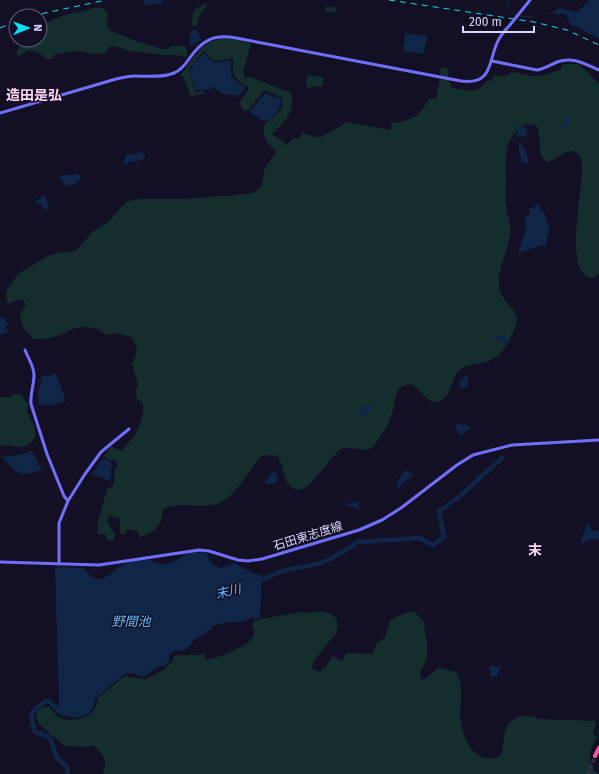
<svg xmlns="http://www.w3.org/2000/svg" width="599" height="774" viewBox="0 0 599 774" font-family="'Fira Sans','Noto Sans JP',sans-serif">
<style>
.green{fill:#132e2d}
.water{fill:#102648}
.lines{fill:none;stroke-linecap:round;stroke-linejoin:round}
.stream{stroke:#102648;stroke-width:1}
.river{stroke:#102648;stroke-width:4.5}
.highway-tunnel{stroke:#312e45;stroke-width:4;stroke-dasharray:4 2;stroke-linecap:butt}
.secondary{stroke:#716ffa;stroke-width:3}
.highway{stroke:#f954a5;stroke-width:4}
.rail{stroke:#09e0f5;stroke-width:1;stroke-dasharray:6 5;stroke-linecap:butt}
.secondary-bridge{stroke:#716ffa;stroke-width:3}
.labels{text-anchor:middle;stroke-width:3;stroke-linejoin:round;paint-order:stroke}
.street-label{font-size:12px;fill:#d9d5fd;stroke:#131025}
.water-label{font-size:13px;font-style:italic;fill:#67b7f9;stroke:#131025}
.quarter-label{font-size:14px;font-weight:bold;fill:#fed7f0;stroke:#131025}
</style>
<rect width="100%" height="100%" fill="#131025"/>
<g class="green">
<path d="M206 4 207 5 199 17 197 25 192 26C192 13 192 8 206 4Z"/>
<polygon points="326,6 337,8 336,13 325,11"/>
<path d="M94 8H103L108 13 107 25 111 31 136 41 162 49H167L172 46H183L187 48V57L178 55H165L130 51 115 46 109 47 105 53 92 54 79 51 55 54 52 59H46C41 53 35 50 26 51L18 58 16 52 20 47 18 43 11 42 16 40H40V25C48 23 54 19 62 16 72 13 83 12 94 8Z"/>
<path d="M224 38 251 43 243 72 244 76 246 79 248 76 291 93C296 112 285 121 272 134L286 144 285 146 292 139 299 138 303 133 315 137H321L348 122 390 130 392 123C411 121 421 116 429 98L436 99 440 79 449 81 451 87C466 91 476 95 487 81H492L493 75 503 77 513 72 532 76 545 75 561 69 563 64H579L599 84V274L594 278C559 279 587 180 581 159 579 155 577 153 573 151 560 151 557 161 547 162L541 156 538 127C533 124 526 123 521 127 502 141 506 164 506 183 506 190 505 198 506 205 507 214 512 225 510 235 508 251 498 268 499 285 500 304 521 308 516 325 515 329 513 333 511 336 505 349 499 359 484 362 475 365 466 364 459 371 450 379 453 397 437 402L430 401 413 385C408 384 403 384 399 389 394 395 395 406 392 413 389 424 381 436 374 446 367 455 351 444 339 450L310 484C305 488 301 491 295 489 281 484 286 465 277 456L263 455C248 469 239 494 219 503 201 510 181 500 162 510 164 525 153 533 140 537L137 531 127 529 125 535 120 533V519L110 515 107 521 115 535 113 541 107 540 105 534H97L98 521 107 490 114 484 115 470 118 465 116 461 109 460 104 456 111 446 121 451C134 438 145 423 143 403L137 399 135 391 138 385 132 364C138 351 139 349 131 337L117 333 107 335 95 328 87 327 75 328 61 335 45 339H33C31 335 29 335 26 331 22 327 21 320 20 314L26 305 23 299 15 301 8 304 6 295 8 288 18 274 50 255 58 253 74 251 79 248 92 232 108 222 126 202 139 199H184L248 194 255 192 261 186 263 180 265 167 276 153C268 140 261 140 265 123 274 119 285 109 282 98L265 90 247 111 243 110 239 103 249 88C238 82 229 74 234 61L231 58C217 62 213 63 204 51L189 68 194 90 196 92 205 91 203 94 191 96 183 76H180C195 58 199 42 224 38Z"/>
<polygon points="441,67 449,69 448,77 440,75"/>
<polygon points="308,75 324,78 322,87 314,86 307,88 306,81"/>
<polygon points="14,394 21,394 28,405 27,412 34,425 36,434 33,442 24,447 0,445 0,397 9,397"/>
<path d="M321 611C334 613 341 620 336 633L313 662 312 668 314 670 320 672 326 666 333 656 342 661 345 655 348 653 372 654 376 644 385 637 390 620 406 613 414 611 424 622 425 634 427 641V658L420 672 421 679H426C441 663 438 669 456 672 466 688 458 706 461 723 464 741 475 762 495 758 511 756 494 725 519 717 526 715 533 716 540 719L596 721 593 733 597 737C590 749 584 765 599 774H103C108 757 103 756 93 745L85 747 65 746 39 724 36 716 37 711 43 707H49L58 717 67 720 80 719 90 714 96 707 98 698 124 676 145 679 162 671 172 662 174 656C183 653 194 657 204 654L206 660C219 658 240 649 250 641 252 639 253 635 255 632L252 625 255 620 302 612 307 613Z"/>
</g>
<g class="water">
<polygon points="144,0 162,0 162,3 145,6"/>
<polygon points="590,0 599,0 599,39 570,24 566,14 555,14 553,12 560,8 577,12"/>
<polygon points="197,29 201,40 190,46 190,39 192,31"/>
<polygon points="405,33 427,36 424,54 403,51"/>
<path d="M204 53C211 63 218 64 229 60L231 62C229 74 232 81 244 86L245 88 238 97 233 94C223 97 220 91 213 87L209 90H196L195 89C188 67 188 69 204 53Z"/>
<path d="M265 93 281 99C281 110 273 121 262 121L258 117 249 112Z"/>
<polygon points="569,117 571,120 568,122 568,129 560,128 565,119"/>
<polygon points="514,123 519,127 524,128 524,126 525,126 528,130 526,132 527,134 524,137 517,137 516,134 518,130 515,126"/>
<path d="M519 142C524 147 527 154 529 163L521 162 522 160 519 156 521 152 519 151Z"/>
<path d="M143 152V153L145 155 144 160C134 162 133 159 124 165L123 164 127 155Z"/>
<polygon points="78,174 82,178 76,183 66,187 59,176"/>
<polygon points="44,195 49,206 49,208 48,208 48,209 45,210 41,204 35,202"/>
<path d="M538 205 541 208 540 209 544 212C545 218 548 221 549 227L550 228 547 231 549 234 546 240 547 244 518 253 527 226 526 222 524 220 527 215H529L530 212 529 209 530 208 536 209 533 206Z"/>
<polygon points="0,315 0,317 5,319 5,322 9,323 8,325 6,326 8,331 7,333 0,335"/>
<path d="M495 335 497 336 502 335 506 339 510 338 511 340 509 341 508 343C503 343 498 339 493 338Z"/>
<polygon points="52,374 56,374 66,401 54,405 40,405 39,404 38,393 42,376 51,376"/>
<path d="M467 376 468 385 463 388 459 387C458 381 462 378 467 376Z"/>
<polygon points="365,405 366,408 370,405 373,407 362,417 360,416 359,413"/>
<polygon points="457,424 468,425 471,427 461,436 455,427"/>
<path d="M32 451 42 470C36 471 31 473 26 474 16 475 8 463 2 457L23 454Z"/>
<polygon points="104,459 110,461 113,464 112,467 110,470 112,473 110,478 111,480 107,480 92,474 100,462"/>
<polygon points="276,469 276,471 275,472 277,477 278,477 276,483 265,484 266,480"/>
<path d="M406 470 414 475 403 483 397 489C395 484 401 473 406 470Z"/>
<polygon points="357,502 360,510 346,505 349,503"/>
<polygon points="588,523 592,530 599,531 599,539 589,540 583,543 580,543"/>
<path d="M188 552H196L208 554 209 560C219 571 222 568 234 563L255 574 262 575 260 618H250L244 622H228L213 626 205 634 194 639 190 646 184 650 173 652 169 655 170 661C164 667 164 665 157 668 153 669 148 675 142 677L131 673 124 674 95 699C93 721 69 721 55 711L58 707 59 703 55 567 84 568C88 573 91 578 98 579 107 580 118 565 127 563 132 561 140 559 146 560 157 561 161 568 175 561 180 559 183 555 188 552Z"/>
<path d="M489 665 500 667C499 673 498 677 491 677Z"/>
</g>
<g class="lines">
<g class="stream">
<polyline points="507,0 509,8 514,15 517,15"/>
<polyline points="549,14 555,13"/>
<polyline points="520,16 532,17"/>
</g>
<g class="river">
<polyline points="256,582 282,571 322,563 343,552 358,542 420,538 433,545 444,537 439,511 459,497 502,458"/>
<polyline points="61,713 50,702 46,701 35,709 31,715 35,732 50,737 57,758 68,768 67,774"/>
</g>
<polyline class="highway-tunnel" points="588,774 595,756"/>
<g class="secondary">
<polyline points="522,10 530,0"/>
<path d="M492 61 537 70C544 69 550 65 557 62 573 56 585 64 599 70"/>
<path d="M0 113 116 79C122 78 128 76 134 76 147 76 162 78 174 73 181 70 185 65 189 59 202 40 214 34 236 38L461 81C492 85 488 64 497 43 500 36 505 30 510 25"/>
<path d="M25 350C28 358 34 366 34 375 34 385 30 394 31 404L47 454 64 496 68 501"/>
<polyline points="0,562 99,565 199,550 209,551 238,560 248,561 262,559 359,530 382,520 401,508 457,465 473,455 512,445 599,440"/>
<polyline points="59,564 59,523 68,501 85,474 101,452 129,429"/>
</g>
<polyline class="highway" points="595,756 599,748"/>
<g class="rail">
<polyline points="389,0 534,22 567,30 599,45"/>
<polyline points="31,16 106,0"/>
<polyline points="0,28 16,21"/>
</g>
<polyline class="secondary-bridge" points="510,25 522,10"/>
</g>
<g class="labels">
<g class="street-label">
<text transform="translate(308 536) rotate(-17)" y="4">石田東志度線</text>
</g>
<g class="water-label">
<text transform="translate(228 591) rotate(-13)" y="5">末川</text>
<text x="131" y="626">野間池</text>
</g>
<g class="quarter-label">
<text x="34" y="100">造田是弘</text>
<text x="535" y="555">末</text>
</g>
</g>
<g transform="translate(28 28) rotate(89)"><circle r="19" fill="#131025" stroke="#625f7b"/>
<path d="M0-3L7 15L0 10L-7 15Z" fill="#09e0f5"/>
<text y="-6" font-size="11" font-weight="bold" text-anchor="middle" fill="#d9d5fd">N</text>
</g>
<path d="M463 26v6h71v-6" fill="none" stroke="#d9d5fd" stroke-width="2"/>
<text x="469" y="26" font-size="12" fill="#d9d5fd" stroke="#131025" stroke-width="3" paint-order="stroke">200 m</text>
</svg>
